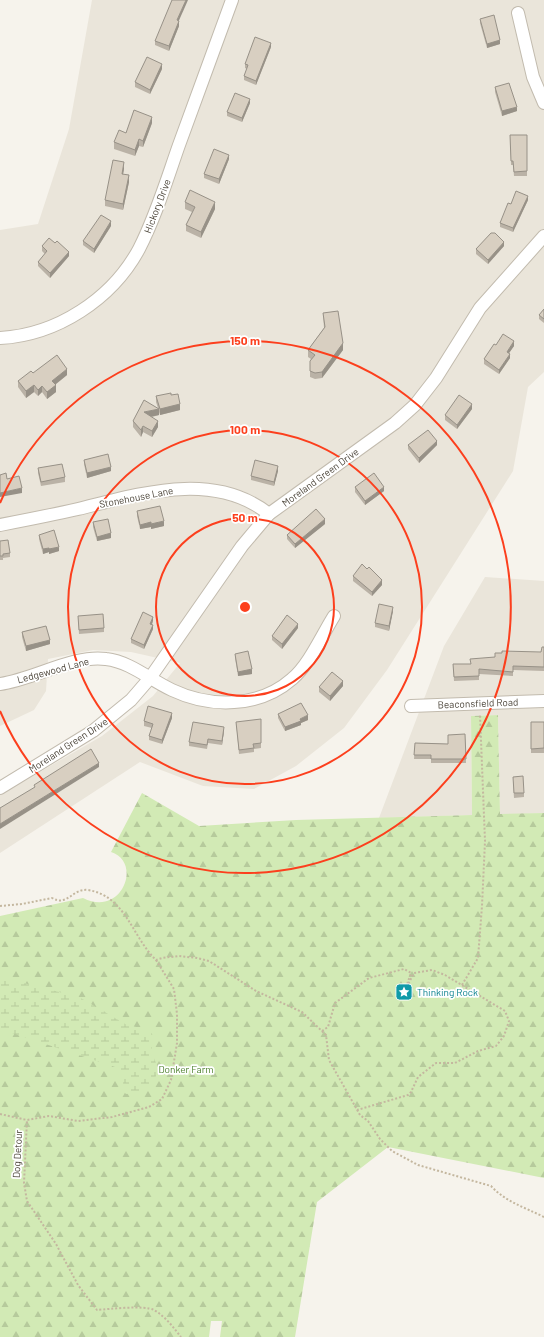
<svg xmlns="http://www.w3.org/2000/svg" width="544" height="1337" viewBox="0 0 544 1337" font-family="Barlow,sans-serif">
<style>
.residential{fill:#eae5da}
.forest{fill:url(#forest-firs)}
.wetland{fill:url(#wetland-marsh)}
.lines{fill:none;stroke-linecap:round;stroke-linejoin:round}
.street-casing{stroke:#c2bbae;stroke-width:14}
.path{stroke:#c4b79f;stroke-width:2;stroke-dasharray:2 2;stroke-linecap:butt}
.street{stroke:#fff;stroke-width:12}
.wall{fill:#bab2a6}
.shaded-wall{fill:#979187}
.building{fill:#d8cfc1;stroke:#979187}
.ring{fill:none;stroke:#fc3f1d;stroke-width:2}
.labels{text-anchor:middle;stroke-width:3.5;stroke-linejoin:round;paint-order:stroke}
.street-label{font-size:10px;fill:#4b4439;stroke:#fff}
.culture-label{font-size:10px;fill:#0d838f;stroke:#fff;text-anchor:start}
.park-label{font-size:10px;fill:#4a7f2a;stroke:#fff}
.centre{fill:#fc3f1d;stroke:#fff;stroke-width:2}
.ring-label{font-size:12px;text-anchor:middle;font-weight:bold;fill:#fc3f1d;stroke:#fff;stroke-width:3.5;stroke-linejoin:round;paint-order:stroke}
</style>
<defs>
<pattern id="forest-firs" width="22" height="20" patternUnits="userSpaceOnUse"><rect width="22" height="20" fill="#d2eab5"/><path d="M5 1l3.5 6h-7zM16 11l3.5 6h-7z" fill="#b6ca9c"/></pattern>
<pattern id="wetland-marsh" width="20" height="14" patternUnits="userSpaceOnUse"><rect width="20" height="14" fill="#d2eab5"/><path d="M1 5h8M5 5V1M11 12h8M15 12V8" fill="none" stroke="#b6ca9c"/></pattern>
</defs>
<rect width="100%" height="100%" fill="#f6f3ec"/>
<g class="residential">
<polygon points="92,0 544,0 544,372 528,387 513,471 387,670 344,728 296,766 254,789 203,786 140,762 0,853 0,795 102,736 153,696 180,663 131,652 93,650 48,659 46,691 34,710 0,726 0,230 38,224 69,129"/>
<polygon points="485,577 544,581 544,813 500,815 498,715 471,716 472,815 379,818 444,646"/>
</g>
<path class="forest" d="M498 715 500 814 544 813V1178L388 1147 317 1202 295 1337H220L222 1321H211L209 1337H0V916L83 898C122 918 143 862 111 852L142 793 199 826 296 820 472 815 471 716Z"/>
<polygon class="wetland" points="0,977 79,997 127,1025 150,1030 154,1038 151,1051 158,1068 154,1083 141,1093 125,1094 122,1077 115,1067 0,1029"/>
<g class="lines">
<g class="street-casing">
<g id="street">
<polyline points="518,13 533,77 544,103"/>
<path d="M0 338C57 335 112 299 139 249 156 216 167 179 179 145 197 97 214 48 232 0"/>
<path d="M0 525C26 520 52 515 78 509 140 494 213 470 269 514"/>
<path d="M0 684C32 680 75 654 106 659 131 662 150 680 172 690 210 708 259 708 292 679 309 665 322 635 334 616"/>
<polyline points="411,706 544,701"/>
<polyline points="0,788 93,731 131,700 150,678 242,546 269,514 395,423 415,405 436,378 480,308 544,236"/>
</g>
</g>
<g class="path">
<path d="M0 906 22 904 52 898C68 907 72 888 88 890 126 896 132 937 156 960L162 958 179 956 197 958 209 961 256 991 302 1012 326 1035 329 1060 360 1115 368 1121 380 1139 392 1151 418 1165 491 1186C506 1202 524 1207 544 1217"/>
<path d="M156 960 174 989 177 1014V1043L171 1080 162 1099 149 1107 112 1117 78 1121 49 1116 27 1120 24 1183 27 1201 56 1244 78 1285 97 1310C109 1309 145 1305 154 1310 166 1317 173 1327 181 1337"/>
<polyline points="462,985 478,958 482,906 485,841 480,715"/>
<polyline points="322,1031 328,1027 335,1003 369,978 404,969 411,973 405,990 414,973 432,970 445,975 505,1011 509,1021 504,1036 496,1046 478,1051 455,1063 436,1063 418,1077 411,1092 408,1095 357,1110"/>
<polyline points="0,1114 27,1120"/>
</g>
<use href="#street" class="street"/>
</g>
<g class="wall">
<polygon points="480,19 500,44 487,48 480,23"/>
<polygon points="179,21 179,26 169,51 155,45 155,41"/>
<polygon points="271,47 256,85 244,80 244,76 247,69 245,68 245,64"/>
<polygon points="162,69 150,94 135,87 135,82"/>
<polygon points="495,87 517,111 502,116 495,92"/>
<polygon points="250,103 242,122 227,116 227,112"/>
<polygon points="152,123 143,147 139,146 135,156 114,149 114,142 126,133"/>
<polygon points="510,135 527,135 527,176 514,176 513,165 511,165"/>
<polygon points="229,159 219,184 204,178 204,174"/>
<polygon points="124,169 123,174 129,182 123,210 105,206 105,200"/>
<polygon points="528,200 513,232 500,227 500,223 511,204"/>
<polygon points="185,202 215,209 201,238 186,231 186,225 192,212 185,209"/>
<polygon points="111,226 94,253 83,245 83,241"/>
<polygon points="42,246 69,256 50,278 38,266 38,262 45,254 42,251"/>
<polygon points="504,246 488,264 476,254 476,249"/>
<polygon points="544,309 544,323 539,319 539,315"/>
<polygon points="323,313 343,350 322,378 315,379 310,377 310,361 311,359 308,357 308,350 324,328"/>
<polygon points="496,345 514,346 509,353 510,358 499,374 484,364 484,359"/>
<polygon points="33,373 67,375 55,385 56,392 47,399 42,392 38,396 34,392 26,398 18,387 18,381"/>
<polygon points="171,395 180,410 160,415 159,412 159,415 152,417 158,427 152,437 143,432 141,437 133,427 133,421 158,408 156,402 156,396"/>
<polygon points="472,409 457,429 445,420 445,415"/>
<polygon points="408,445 437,445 419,463 408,449"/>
<polygon points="84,460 111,471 87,478 84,464"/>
<polygon points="38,468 65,477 65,482 41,486 38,473"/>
<polygon points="278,471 274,486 251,480 251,476"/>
<polygon points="355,487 384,491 365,505 355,492"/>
<polygon points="137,511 164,526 151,529 151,527 140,529 137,516"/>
<polygon points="93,522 111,538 97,541 93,527"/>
<polygon points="325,524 295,548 287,539 287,535"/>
<polygon points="39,535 59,551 49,554 49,552 43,554 39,539"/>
<polygon points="0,541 10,553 10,557 3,558 3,560 0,560"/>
<polygon points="353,576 382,585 372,596 353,581"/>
<polygon points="393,611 389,631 375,627 375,623"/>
<polygon points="78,616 104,628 104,632 79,634"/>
<polygon points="153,621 152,625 153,629 144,649 131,643 131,639"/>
<polygon points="298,628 282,649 272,640 272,636"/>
<polygon points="22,632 50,644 26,651 22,637"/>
<polygon points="544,647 544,671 513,670 513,676 479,674 479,680 454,681 453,664 470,664 495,657 502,653 541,652"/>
<polygon points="235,654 252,674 238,676 235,658"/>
<polygon points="343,686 330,701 319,692 319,687"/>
<polygon points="278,714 308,720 301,723 301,725 285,731 278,718"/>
<polygon points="172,718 162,744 149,740 149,736 152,728 144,726 144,721"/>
<polygon points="236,722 261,743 261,748 254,749 254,752 239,754"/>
<rect x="531" y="722" width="13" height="31"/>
<polygon points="224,731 222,745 208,743 207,749 189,746 189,742"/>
<polygon points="465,734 466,763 431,763 431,759 414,759 415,743 448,744"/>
<polygon points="513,781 524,793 524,797 514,798"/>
</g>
<g class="shaded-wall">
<polygon points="186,0 188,0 177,25 177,20"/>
<polygon points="179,21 179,26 169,51 169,46"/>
<polygon points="500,40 500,44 487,48 487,44"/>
<polygon points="271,43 271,47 256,85 256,81"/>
<polygon points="162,64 162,69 150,94 150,90"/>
<polygon points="250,99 250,103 242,122 242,118"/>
<polygon points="517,107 517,111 502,116 502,111"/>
<polygon points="152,117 152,123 143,147 143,141"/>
<polygon points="139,139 139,146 135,156 135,150"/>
<polygon points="229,155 229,159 219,184 219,179"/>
<polygon points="124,162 124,169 122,180 122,174"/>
<polygon points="129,175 129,182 123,210 123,204"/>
<polygon points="528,196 528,200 513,232 513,228"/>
<polygon points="215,202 215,209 201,238 201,232"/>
<polygon points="111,221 111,226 94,253 94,249"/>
<polygon points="504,242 504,246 488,264 488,260"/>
<polygon points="69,252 69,256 50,278 50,273"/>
<polygon points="514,341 514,346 507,356 507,352"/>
<polygon points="343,343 343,350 322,378 322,372"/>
<polygon points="510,354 510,358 499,374 499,370"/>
<polygon points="67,369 67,375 52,387 52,381"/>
<polygon points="34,385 34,392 26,398 26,391"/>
<polygon points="56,385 56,392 47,399 47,392"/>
<polygon points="42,386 42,392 38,396 38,390"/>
<polygon points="180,404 180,410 160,415 160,409"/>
<polygon points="472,404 472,409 457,429 457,425"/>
<polygon points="159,409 159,415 144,418 144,412"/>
<polygon points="158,421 158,427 152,437 152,431"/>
<polygon points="143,426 143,432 141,437 141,430"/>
<polygon points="437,441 437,445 419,463 419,458"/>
<polygon points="278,466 278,471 274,486 274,482"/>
<polygon points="111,467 111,471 87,478 87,473"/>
<polygon points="384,487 384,491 365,505 365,501"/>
<polygon points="22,488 22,493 0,497 0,493"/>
<polygon points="325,519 325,524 295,548 295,544"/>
<polygon points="164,521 164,526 151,529 151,524"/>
<polygon points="151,522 151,527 140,529 140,525"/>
<polygon points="111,533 111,538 97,541 97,537"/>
<polygon points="59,547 59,551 49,554 49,549"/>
<polygon points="49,548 49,552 43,554 43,549"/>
<polygon points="382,580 382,585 372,596 372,592"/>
<polygon points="393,607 393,611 389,631 389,626"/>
<polygon points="153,617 153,621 150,628 150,624"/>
<polygon points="298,624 298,628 282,649 282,644"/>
<polygon points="153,625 153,629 144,649 144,645"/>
<polygon points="50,640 50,644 26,651 26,646"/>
<polygon points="252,669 252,674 238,676 238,672"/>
<polygon points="343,681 343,686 330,701 330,696"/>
<polygon points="172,713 172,718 162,744 162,740"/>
<polygon points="308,715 308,720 301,723 301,725 285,731 285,727"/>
<polygon points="224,727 224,731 222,745 222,741"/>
<polygon points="99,763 99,767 0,829 0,824"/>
</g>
<g class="building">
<polygon points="172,0 186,0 177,20 179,21 169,46 155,41"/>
<polygon points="494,15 500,40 487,44 480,19"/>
<polygon points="255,37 271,43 256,81 244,76 248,65 245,64"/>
<polygon points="147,57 162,64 150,90 135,82"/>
<polygon points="509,83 517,107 502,111 495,87"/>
<polygon points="235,93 250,99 242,118 227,112"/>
<polygon points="134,110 152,117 143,141 139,139 135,150 114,142 119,130 126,133"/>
<polygon points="510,135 527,135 527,171 514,172 513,161 511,161"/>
<polygon points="214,149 229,155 219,179 204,174"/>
<polygon points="113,160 124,162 122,174 129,175 123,204 105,200"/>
<polygon points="190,190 215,202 201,232 186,225 195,207 185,202"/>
<polygon points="516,191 528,196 513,228 500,223 508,203 511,204"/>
<polygon points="101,215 111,221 94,249 83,241"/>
<polygon points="491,233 495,233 504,242 488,260 476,249"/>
<polygon points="49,238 55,243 57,241 69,252 50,273 38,262 47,251 42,246"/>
<polygon points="544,309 544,319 539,315"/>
<polygon points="338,311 343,343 322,372 315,373 310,371 310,361 315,355 308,350 325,327 323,313"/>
<polygon points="503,334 514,341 507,352 510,354 499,370 484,359 494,344 496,345"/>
<polygon points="57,355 67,369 52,381 56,385 47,392 42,386 38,390 34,385 26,391 18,381 31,371 33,373"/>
<polygon points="171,393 171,395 178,394 180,404 160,409 156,396"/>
<polygon points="459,395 472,404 457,425 445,415"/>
<polygon points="144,400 159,409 144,412 158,421 152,431 143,426 141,430 133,421"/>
<polygon points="428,430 437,441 419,458 408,445"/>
<polygon points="108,454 111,467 87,473 84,460"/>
<polygon points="255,460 278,466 274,482 251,476"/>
<polygon points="62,464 65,477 41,482 38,468"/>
<polygon points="6,473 7,479 19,476 22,488 0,493 0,475"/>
<polygon points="374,473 384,487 365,501 355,487"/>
<polygon points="160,506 164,521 151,524 151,522 140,525 137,511"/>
<polygon points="316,509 325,519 295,544 287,535"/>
<polygon points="108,519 111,533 97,537 93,522"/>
<polygon points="54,530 59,547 49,549 49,548 43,549 39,535"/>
<polygon points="8,540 10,553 3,554 3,556 0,556 0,541"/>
<polygon points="362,564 367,569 369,567 382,580 372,592 353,576"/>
<polygon points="379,604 393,607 389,626 375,623"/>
<polygon points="143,612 153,617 150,624 153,625 144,645 131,639"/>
<polygon points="103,614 104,628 79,630 78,616"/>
<polygon points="287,615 298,624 282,644 272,636"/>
<polygon points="46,626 50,640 26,646 22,632"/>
<polygon points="542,647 544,647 544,667 513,666 513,672 479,669 479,676 454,677 453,664 471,664 470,659 495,657 495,653 502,653 502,651 541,652"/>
<polygon points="248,651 252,669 238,672 235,654"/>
<polygon points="332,672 343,681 330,696 319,687"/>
<polygon points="301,703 308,715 300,719 301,721 285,727 278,714"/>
<polygon points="148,706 172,713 162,740 149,736 153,724 144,721"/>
<polygon points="261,719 261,743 253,744 254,748 239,750 236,722"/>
<polygon points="193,722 224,727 222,741 208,739 207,745 189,742"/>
<polygon points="531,722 544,722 544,748 531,749"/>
<polygon points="465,734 466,759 431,759 431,755 414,755 415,743 448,744 448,735"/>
<polygon points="91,749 99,763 0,824 0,808 35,787 34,785"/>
<polygon points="523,776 524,793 514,793 513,777"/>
</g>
<g class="ring">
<circle cx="245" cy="607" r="89"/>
<circle cx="245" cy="607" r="177"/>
<path d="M0 503A266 266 0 1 1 0 711"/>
</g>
<defs>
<g id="sight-square" transform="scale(0.9)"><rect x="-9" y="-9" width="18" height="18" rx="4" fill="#0f9aa8" stroke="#fff"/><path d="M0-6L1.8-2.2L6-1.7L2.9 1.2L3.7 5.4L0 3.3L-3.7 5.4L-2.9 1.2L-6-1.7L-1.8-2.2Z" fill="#fff"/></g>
</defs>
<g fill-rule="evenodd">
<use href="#sight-square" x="404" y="992"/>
</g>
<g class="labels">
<g class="street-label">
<text transform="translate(157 206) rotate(-69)" y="4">Hickory Drive</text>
<text transform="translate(320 477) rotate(-36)" y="4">Moreland Green Drive</text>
<text transform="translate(136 497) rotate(-11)" y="4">Stonehouse Lane</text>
<text transform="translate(53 670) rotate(-15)" y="4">Ledgewood Lane</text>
<text transform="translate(478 703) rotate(-2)" y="4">Beaconsfield Road</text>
<text transform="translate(68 745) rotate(-33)" y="4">Moreland Green Drive</text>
<text transform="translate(17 1154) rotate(-87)" y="4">Dog Detour</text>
</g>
<g class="culture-label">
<text x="417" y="996">Thinking Rock</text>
</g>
<g class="park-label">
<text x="186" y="1073">Donker Farm</text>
</g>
</g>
<circle cx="245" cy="607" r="6" class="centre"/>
<g class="ring-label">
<text x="245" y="345">150 m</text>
<text x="245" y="434">100 m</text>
<text x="245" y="522">50 m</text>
</g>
</svg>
